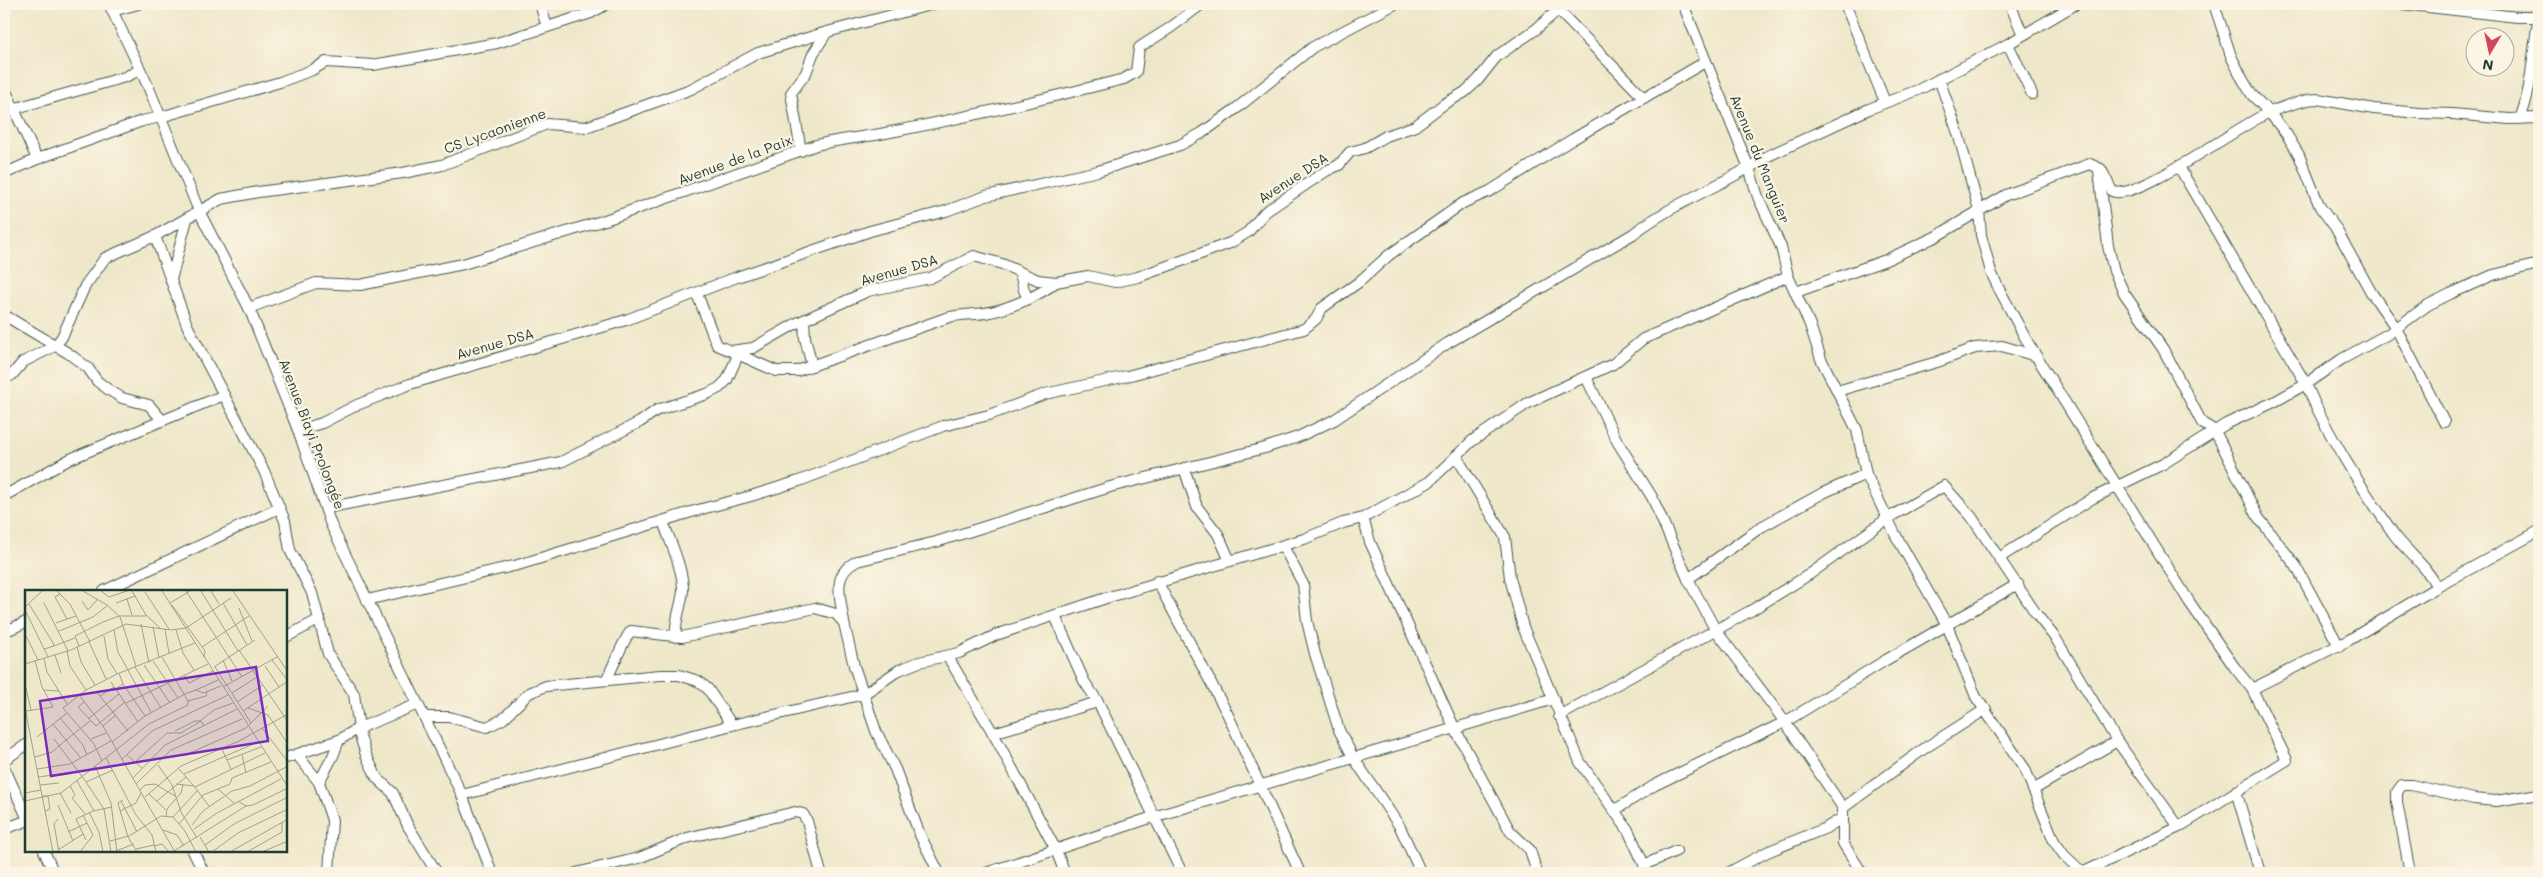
<svg xmlns="http://www.w3.org/2000/svg" width="2543" height="877" viewBox="0 0 2543 877" font-family="Mali,sans-serif">
<style>
.lines{fill:none;stroke-linecap:round;stroke-linejoin:round}
.street-casing{stroke:#3e564a;stroke-width:12}
.street{stroke:#fff;stroke-width:10}
.labels{text-anchor:middle;stroke-width:4.5;stroke-linejoin:round;paint-order:stroke}
.street-label{font-size:14px;fill:#1f3d34;stroke:#fcf5e5}
.inset-road{fill:none;stroke:#9ca38d;stroke-width:1}
.view{fill:#7b2cbf;fill-opacity:0.15;stroke:#7b2cbf;stroke-width:2.5}
.inset-edge{fill:none;stroke:#1f3d34;stroke-width:2.5}
</style>
<rect width="100%" height="100%" fill="#fcf5e5"/>
<filter id="ink" filterUnits="userSpaceOnUse"><feTurbulence type="fractalNoise" baseFrequency=".02" numOctaves="2"/><feDisplacementMap in="SourceGraphic" scale="10" xChannelSelector="R" yChannelSelector="G"/><feConvolveMatrix kernelMatrix="1 2 1 2 8 2 1 2 1" color-interpolation-filters="sRGB"/></filter>
<filter id="wash" filterUnits="userSpaceOnUse"><feTurbulence type="fractalNoise" baseFrequency=".0096" numOctaves="4" result="noise"/><feDisplacementMap in="SourceGraphic" scale="20" xChannelSelector="R" yChannelSelector="G"/><feGaussianBlur stdDeviation="1.12" result="paint"/><feColorMatrix in="noise" values="0 0 0 0 0 0 0 0 0 0 0 0 0 0 0 0 0 1.4 0 .05"/><feComposite in="paint" operator="in"/></filter>
<g filter="url(#wash)">
<rect width="100%" height="100%" fill="#efe7c9"/>
</g>
<g filter="url(#ink)">
<g class="lines">
<g class="street-casing">
<g id="street">
<polyline points="109,4 148,86 199,211 249,308 298,430 331,525 462,795 492,873"/>
<polyline points="540,4 547,27"/>
<polyline points="1552,4 1644,98"/>
<polyline points="1683,4 1749,168 1758,197 1781,247 1788,276 1810,325 1821,359 1857,430 1866,474"/>
<polyline points="1845,4 1885,102"/>
<polyline points="2010,4 2023,35"/>
<polyline points="2214,4 2231,56 2243,80 2252,95 2269,112 2287,135 2299,155 2320,207 2335,227 2371,292 2396,328 2444,422"/>
<polyline points="2402,4 2517,17 2539,17"/>
<polyline points="112,11 138,4"/>
<polyline points="2008,44 2032,94"/>
<polyline points="1939,79 1958,133 1979,210 1981,235 1991,272 1998,287 2028,343 2190,603 2235,668 2252,689 2287,760 2179,827 2082,873"/>
<polyline points="4,87 37,159"/>
<polyline points="13,109 125,77 140,70"/>
<path d="M2520 119C2533 86 2532 51 2539 17"/>
<polyline points="801,151 791,93 806,73 813,54 827,32"/>
<polyline points="2179,167 2306,384 2342,359 2388,334 2428,305 2450,294 2493,275 2539,264"/>
<polyline points="2099,171 2108,246 2114,271 2124,293 2163,349 2202,423 2212,429 2218,437 2258,517 2296,566 2339,646"/>
<polyline points="4,174 37,159 142,121 161,117 280,82 312,70 326,62 373,65 497,43 591,13 607,4"/>
<polyline points="155,236 187,325 264,471 285,521 290,550 312,593 328,654 354,694 360,736 366,755 377,778 393,793 408,826 437,873"/>
<polyline points="1020,273 1024,290 1028,299"/>
<polyline points="171,280 187,219"/>
<path d="M1796 292 1886 260 1935 237 2006 195 2090 164 2101 169 2112 191C2134 204 2242 123 2270 112 2283 107 2303 99 2318 99L2374 109 2420 113 2452 114 2509 119 2539 118"/>
<polyline points="697,294 717,345 731,351 753,348 797,323 868,291 930,278 974,256 1002,264 1038,280 1056,282 1088,276 1115,282 1138,277 1230,243 1248,232 1265,212 1326,171 1339,165 1350,152 1365,148 1386,136 1415,126 1444,104 1465,92 1478,80 1497,56 1535,30 1558,10"/>
<path d="M249 308 316 283 360 285 463 264 605 220 816 145C836 140 855 138 875 135 959 119 1041 100 1124 79L1136 72 1139 48 1143 45 1170 28 1202 4"/>
<polyline points="4,315 68,353 88,368 97,381 109,390 122,398 149,405 162,420"/>
<polyline points="804,320 805,338 812,366"/>
<path d="M733 352 776 371H797L946 318C959 314 971 315 985 313 1006 310 1039 296 1056 282"/>
<polyline points="1586,377 1617,441 1652,497 1688,579 1715,629 1785,722 1843,808 1843,843 1862,873"/>
<polyline points="4,379 12,375 23,362 55,346 62,337 85,286 105,258 155,236 221,199 258,192 403,173 442,165 547,124 586,127 691,89 758,53 827,32 934,4"/>
<polyline points="1837,391 1937,362 1975,348 2002,346 2036,356"/>
<polyline points="298,430 322,423 357,405 410,384 626,320 737,277 870,231 946,211 986,196 1098,171 1180,145 1202,133 1237,108 1313,47 1395,4"/>
<polyline points="1456,456 1505,537 1510,578 1523,627 1580,762 1628,830 1648,873"/>
<polyline points="1184,468 1197,507 1218,534 1230,561"/>
<polyline points="4,496 70,459 224,395"/>
<polyline points="326,508 561,462 640,422 657,410 707,394 719,388 727,380 738,355"/>
<polyline points="1363,518 1370,542 1454,727 1510,831 1530,850 1537,873"/>
<path d="M663 521C670 542 683 568 683 590 682 606 674 620 676 637"/>
<polyline points="1283,546 1303,584 1307,621 1315,654 1339,730 1353,757 1400,827 1421,873"/>
<path d="M1999 558 2093 498 2163 464 2226 424 2274 402 2306 384C2328 437 2361 486 2393 533 2408 554 2424 562 2437 587"/>
<polyline points="1688,579 1761,527 1823,493 1866,474 1895,534 1947,625 1976,697 2025,769 2054,841 2064,855 2083,873"/>
<polyline points="1157,581 1228,715 1300,873"/>
<polyline points="104,591 279,508"/>
<polyline points="367,600 518,565 698,510 751,496 799,481 943,426 989,415 1045,394 1127,376 1304,329 1316,319 1322,308 1359,282 1389,255 1463,203 1490,191 1573,139 1705,62"/>
<polyline points="1055,616 1084,681 1098,702 1182,873"/>
<path d="M844 623C841 598 830 575 857 561L936 542 1110 487 1265 448 1298 437 1334 420 1448 343 1633 234C1674 202 1724 185 1768 156L1869 109 1918 90 2008 44 2076 4"/>
<polyline points="4,632 26,622"/>
<polyline points="286,637 320,619"/>
<polyline points="948,657 993,733 1055,848 1065,873"/>
<path d="M606 680C612 670 625 636 631 631L682 637 815 608 836 614 844 623 854 666 876 731 895 769 920 835 939 873"/>
<polyline points="2252,689 2349,640 2437,587 2539,531"/>
<polyline points="1559,716 1752,610 1810,574 1888,518 1944,486 1971,516 2037,615 2056,639 2117,741 2033,790"/>
<polyline points="425,717 449,717 487,727 503,719 529,693 546,686 660,675 679,675 698,681 708,689 732,725 864,694 899,670 919,662 959,653 996,635 1106,598 1304,539 1343,523 1363,518 1429,482 1472,441 1528,403 1613,364 1643,339 1788,276"/>
<polyline points="993,733 1098,702"/>
<polyline points="2117,741 2179,827"/>
<polyline points="298,756 319,782 332,820 329,873"/>
<polyline points="286,758 339,740 359,728 418,704"/>
<polyline points="4,760 26,745"/>
<polyline points="4,767 26,815"/>
<polyline points="319,782 333,756 339,740"/>
<polyline points="2236,791 2260,873"/>
<polyline points="462,795 732,725"/>
<polyline points="1843,808 1925,748 1986,709"/>
<polyline points="1615,810 1655,785 1785,722 1886,660 2018,584"/>
<polyline points="4,829 26,821"/>
<polyline points="44,851 54,873"/>
<polyline points="193,851 204,873"/>
<polyline points="1644,865 1676,851"/>
<polyline points="576,873 639,858 687,838 795,812 803,814 807,821 821,873"/>
<polyline points="986,873 1153,817 1554,699"/>
<polyline points="1728,873 1767,852 1826,828 1842,818"/>
<polyline points="2410,873 2397,802 2397,792 2402,785 2411,785 2474,799 2496,801 2539,794"/>
</g>
</g>
<use href="#street" class="street"/>
</g>
</g>
<g class="labels">
<g class="street-label">
<text transform="translate(495 131) rotate(-20)" y="5">CS Lycaonienne</text>
<text transform="translate(1760 159) rotate(68)" y="5">Avenue du Manguier</text>
<text transform="translate(735 160) rotate(-20)" y="5">Avenue de la Paix</text>
<text transform="translate(1293 178) rotate(-33)" y="5">Avenue DSA</text>
<text transform="translate(899 270) rotate(-16)" y="5">Avenue DSA</text>
<text transform="translate(495 344) rotate(-16)" y="5">Avenue DSA</text>
<text transform="translate(312 434) rotate(69)" y="5">Avenue Biayi Prolongée</text>
</g>
</g>
<g transform="translate(25 590)">
<rect width="262" height="262" fill="#efe7c9"/>
<path class="inset-road" d="M32 1 45 14 65 52M58 1 82 15 95 27 111 76M76 1 84 7 102 1M107 1 121 25 135 38M137 1 263 197M161 1 217 87M176 1 213 61M186 1 194 14M208 1 263 82M120 2 144 39M35 4 30 7 42 29M102 9 107 25M57 11 63 20 73 9M19 13 43 61M91 13 110 6M145 13 165 1M198 13 222 55M4 14 28 53 29 56 19 59M147 15 180 61 179 67M0 17 17 1M214 18 227 51M0 20 23 67M31 33 51 26M116 34 124 73M128 37 134 68M140 39 144 63M89 40 93 62 126 122M151 40 158 63 169 80M34 41 68 27 83 15M1 46 13 70M79 46 83 69 92 84 170 53M64 52 81 89M29 56 50 48M54 56 50 46 78 32 94 26H121M52 57 56 72 70 95M177 57 224 26M214 60 263 132M42 61 45 76 61 100 38 118 69 154 77 171M30 65 36 83M137 67 163 111 181 106 182 102M19 69 22 82 42 114M198 70 207 91M247 70 263 91M128 71 153 108M0 74 46 60 101 34 146 40 161 38 206 8M119 75 145 113M240 76 254 97M110 77 136 118M189 77 230 50M190 77 226 133M159 85 164 93 188 81M86 92 113 132M0 94 6 120M98 94 120 126M198 97 252 67M91 99 98 94 94 83M19 100 34 101M61 100 92 84M171 100 193 90M71 101 103 141M207 103 232 87M54 105 78 136 91 125M75 106 89 97M59 112 53 117 71 136 100 112M212 112 238 95M101 113 183 74M0 118 28 262M223 118 243 125 263 154M1 121 28 117 17 97 10 71M218 121 263 91M35 128 58 155 62 165M63 129 94 104M175 131 189 120 208 113M28 134 41 150 65 131M78 136 150 262M237 138 263 172M150 141 170 131H175M12 147 42 123M29 149 61 192 88 180M66 149 81 143M87 152 120 126 160 104 171 100 178 103 196 96M196 157 206 179M102 165 117 178M217 165 221 183M158 166 221 138 243 116M10 167 27 162 41 150 55 167M81 168 111 225 127 245 131 262M97 169 127 141 203 105M202 170 236 157M110 172 142 143H156L176 131 179 136M133 175 147 195 156 222 172 248M70 176 86 213 92 262M12 179 45 174 86 151M154 179 169 196M159 184 233 152M13 187 43 183M108 188 140 155 212 119M52 191 69 221M61 192 79 219M111 194 146 160 217 129M151 194 169 196 184 216M15 195 34 193M45 196 50 205 47 208 60 224M170 197 240 163M193 199 209 213M115 200 120 195 130 194 150 206M0 203 16 200M35 203 46 223M124 204 141 220M17 206H23L25 219 20 221M120 207 156 176 214 151 263 124M98 210 93 213 94 217 103 247 112 262M0 211 36 203 124 134 163 115V110M96 211 112 242M132 211 161 187M213 211 221 216 228 215 263 198M33 215 48 251M79 219 86 262M95 221 111 213 116 203M64 222 74 242 78 262M141 227 142 219 156 203 158 195M148 227 160 241 171 262M33 229 29 234 34 262M154 234 178 205 205 194 207 188 246 172M167 235 178 221 207 201 225 196 263 176M169 239 192 223 256 189M138 240 152 245 159 256M43 242 62 233M175 247 184 262M61 250 51 229 68 221 87 217M85 251 104 246 136 226 148 227 173 200M180 255 209 234 263 207M129 256 137 254 144 262M111 259 129 255M33 260 58 244M91 261 109 254M149 261 221 216M55 262 68 245 58 225M187 262 213 243 263 219M205 262 263 229M222 262 257 242V232M237 262 263 251"/>
<path class="view" d="M231 77 243 151 26 186 15 111Z"/>
<rect width="262" height="262" class="inset-edge"/>
</g>
<rect width="2543" height="877" fill="none" stroke="#fcf5e5" stroke-width="20"/>
<g transform="translate(2490 52) rotate(189)"><circle r="24" fill="#fcf5e5" stroke="#a4ab9e"/>
<path d="M0-4L9 19L0 12L-9 19Z" fill="#d1495b"/>
<text y="-8" font-size="14" font-weight="bold" text-anchor="middle" fill="#1f3d34">N</text>
</g>
</svg>
